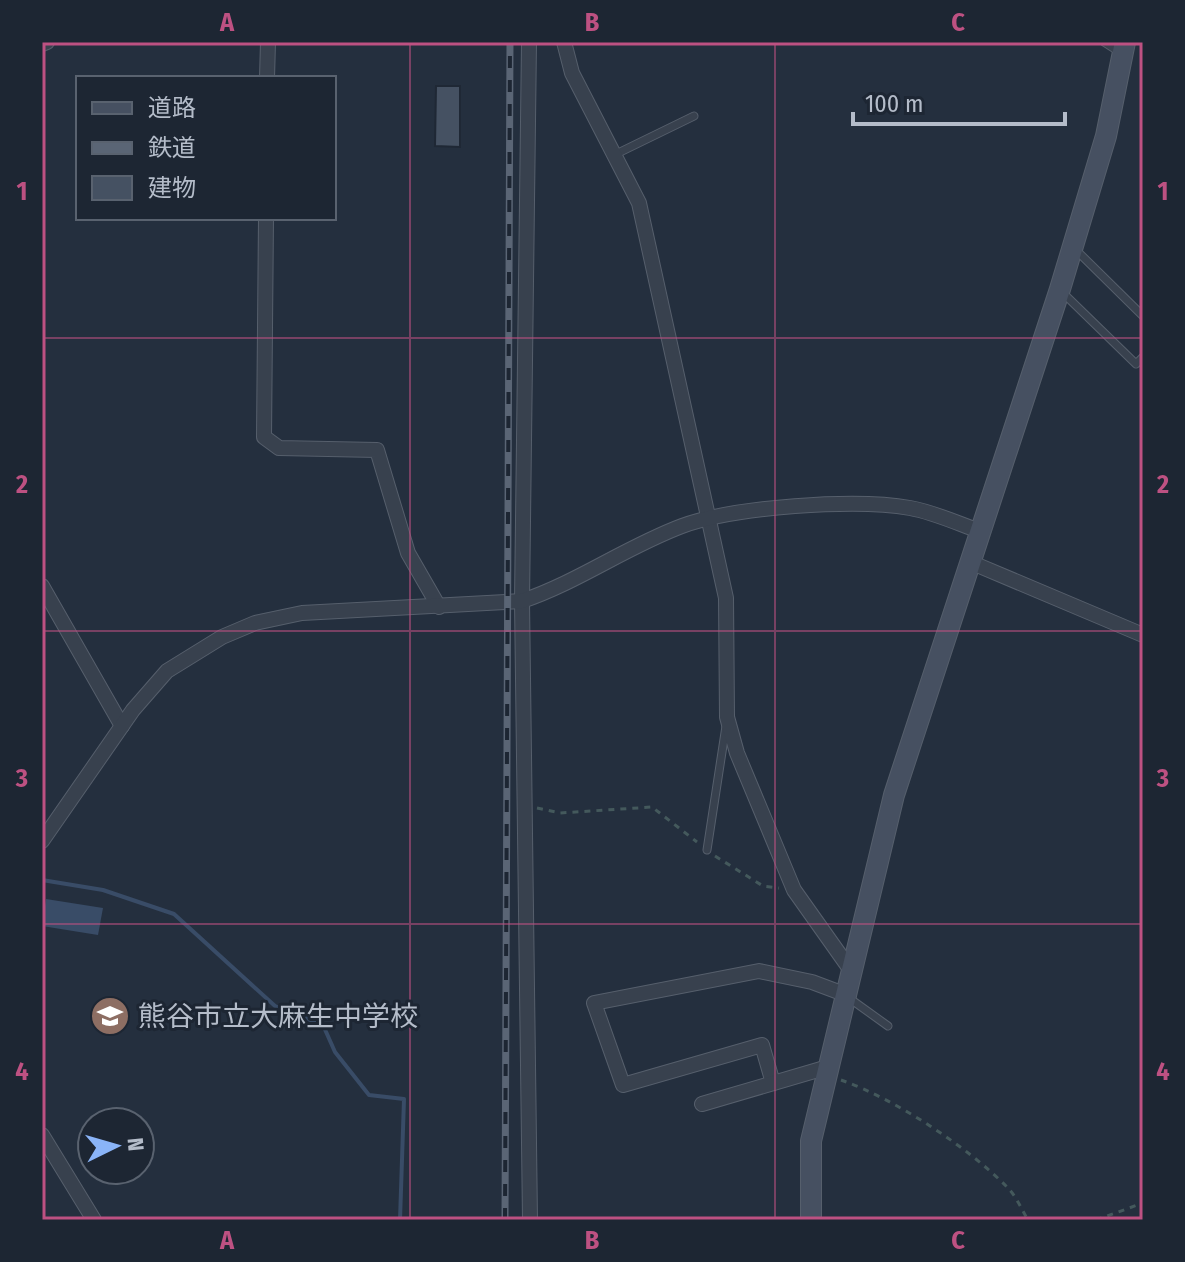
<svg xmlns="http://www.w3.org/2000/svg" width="1185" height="1262" viewBox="0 0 1185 1262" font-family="'Fira Sans Condensed','Noto Sans JP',sans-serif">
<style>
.water{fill:#394c67}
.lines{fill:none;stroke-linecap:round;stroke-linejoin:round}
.stream{stroke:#394c67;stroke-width:4}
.building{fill:#455162;stroke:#1f2835;stroke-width:2}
.lane-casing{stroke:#565f6c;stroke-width:9}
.street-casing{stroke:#565f6c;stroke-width:16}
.secondary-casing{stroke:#565f6c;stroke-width:22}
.path{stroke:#44595c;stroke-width:3;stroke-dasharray:6 6;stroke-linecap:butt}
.lane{stroke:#38414e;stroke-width:7}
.street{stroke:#38414e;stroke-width:14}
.secondary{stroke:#465061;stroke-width:20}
.rail-casing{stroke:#5a6575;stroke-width:7}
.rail{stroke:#1d2633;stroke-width:4;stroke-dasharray:12;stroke-linecap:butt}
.grid{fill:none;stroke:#bd5182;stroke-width:2;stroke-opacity:0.55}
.labels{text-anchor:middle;stroke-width:6;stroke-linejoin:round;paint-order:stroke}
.poi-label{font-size:28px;fill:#b4bcc9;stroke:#1d2633;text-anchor:start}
.neatline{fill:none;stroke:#bd5182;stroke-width:3}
.grid-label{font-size:26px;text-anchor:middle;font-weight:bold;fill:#bd5182}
</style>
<rect width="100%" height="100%" fill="#242f3e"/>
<polygon class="water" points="46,899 103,908 98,935 42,926"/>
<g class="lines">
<polyline class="stream" points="42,880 103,890 174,914 275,1006 323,1025 335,1052 369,1095 404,1099 400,1220"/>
</g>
<polygon class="building" points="436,86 460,86 460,147 435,146"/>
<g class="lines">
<g class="lane-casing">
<g id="lane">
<polyline points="1104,42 1121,53"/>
<polyline points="614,155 694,116"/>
<polyline points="1076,250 1143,316"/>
<polyline points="1061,291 1136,364 1143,357"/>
<polyline points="707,850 726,726"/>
<polyline points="849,998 888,1026"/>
</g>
</g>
<g class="street-casing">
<g id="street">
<polyline points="529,42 522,601 530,1220"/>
<polyline points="564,42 572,73 639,203 726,598 727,717 737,753 794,890 850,969"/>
<polyline points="42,44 47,42"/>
<polyline points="267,78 268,42"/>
<polyline points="266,218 264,437 279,448 377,450 408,553 439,607"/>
<polyline points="970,562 1143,635"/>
<polyline points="42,586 122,726"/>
<path d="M42 841 133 710 167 671 222 637 255 623 302 613 522 601C578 582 626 547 682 526 734 507 855 498 910 508 933 512 957 523 979 531"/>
<polyline points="773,1083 762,1045 623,1085 594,1003 759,971 812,982 844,994"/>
<polyline points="702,1104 828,1067"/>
<polyline points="42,1135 94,1220"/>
</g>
</g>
<g class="secondary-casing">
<polyline id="secondary" points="811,1220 811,1141 894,795 1060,289 1106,136 1125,42"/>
</g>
<g class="path">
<polyline points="537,808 560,813 652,807 697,842"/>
<polyline points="715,856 763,886 779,888"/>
<path d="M841 1080C895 1099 968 1147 1008 1188 1016 1196 1022 1210 1028 1220"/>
<polyline points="1096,1220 1143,1203"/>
</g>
<use href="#lane" class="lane"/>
<use href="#street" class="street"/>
<use href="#secondary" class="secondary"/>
<g class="rail-casing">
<polyline id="rail" points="505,1220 510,42"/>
</g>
<use href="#rail" class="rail"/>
</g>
<path class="grid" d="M410 42V1220M775 42V1220M42 338H1143M42 631H1143M42 924H1143"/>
<defs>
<g id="school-disc" transform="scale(2)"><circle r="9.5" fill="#8d6e63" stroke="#1d2633"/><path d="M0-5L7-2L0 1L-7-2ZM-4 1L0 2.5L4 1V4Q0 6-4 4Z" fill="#fff"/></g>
</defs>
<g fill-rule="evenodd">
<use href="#school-disc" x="110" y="1016"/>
</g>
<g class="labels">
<g class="poi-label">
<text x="138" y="1026">熊谷市立大麻生中学校</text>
</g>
</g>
<rect width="1185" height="1262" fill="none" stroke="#1d2633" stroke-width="88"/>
<rect x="76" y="76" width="260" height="144" fill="#1d2633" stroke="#59626f" stroke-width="2"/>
<rect x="92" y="102" width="40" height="12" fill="#465061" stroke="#59626f" stroke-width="2"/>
<text x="148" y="116" font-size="24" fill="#b4bcc9">道路</text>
<rect x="92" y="142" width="40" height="12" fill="#5a6575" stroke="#59626f" stroke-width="2"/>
<text x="148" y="156" font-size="24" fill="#b4bcc9">鉄道</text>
<rect x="92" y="176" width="40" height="24" fill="#455162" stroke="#59626f" stroke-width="2"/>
<text x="148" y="196" font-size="24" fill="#b4bcc9">建物</text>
<g transform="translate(116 1146) rotate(85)"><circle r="38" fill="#1d2633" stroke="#59626f" stroke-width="2"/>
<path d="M0-6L14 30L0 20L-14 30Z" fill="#8ab4f8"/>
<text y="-12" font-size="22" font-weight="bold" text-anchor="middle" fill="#b4bcc9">N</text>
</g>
<path d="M853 112v12h212v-12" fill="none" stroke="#b4bcc9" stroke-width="4"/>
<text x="865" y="112" font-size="24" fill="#b4bcc9" stroke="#1d2633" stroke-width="6" paint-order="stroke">100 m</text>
<rect x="44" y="44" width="1097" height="1174" class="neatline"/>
<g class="grid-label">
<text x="227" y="31">A</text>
<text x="592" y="31">B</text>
<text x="958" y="31">C</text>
<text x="22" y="200">1</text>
<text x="1163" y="200">1</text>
<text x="22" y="493">2</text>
<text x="1163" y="493">2</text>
<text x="22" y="787">3</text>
<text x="1163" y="787">3</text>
<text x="22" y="1080">4</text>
<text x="1163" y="1080">4</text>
<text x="227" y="1249">A</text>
<text x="592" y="1249">B</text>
<text x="958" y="1249">C</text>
</g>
</svg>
